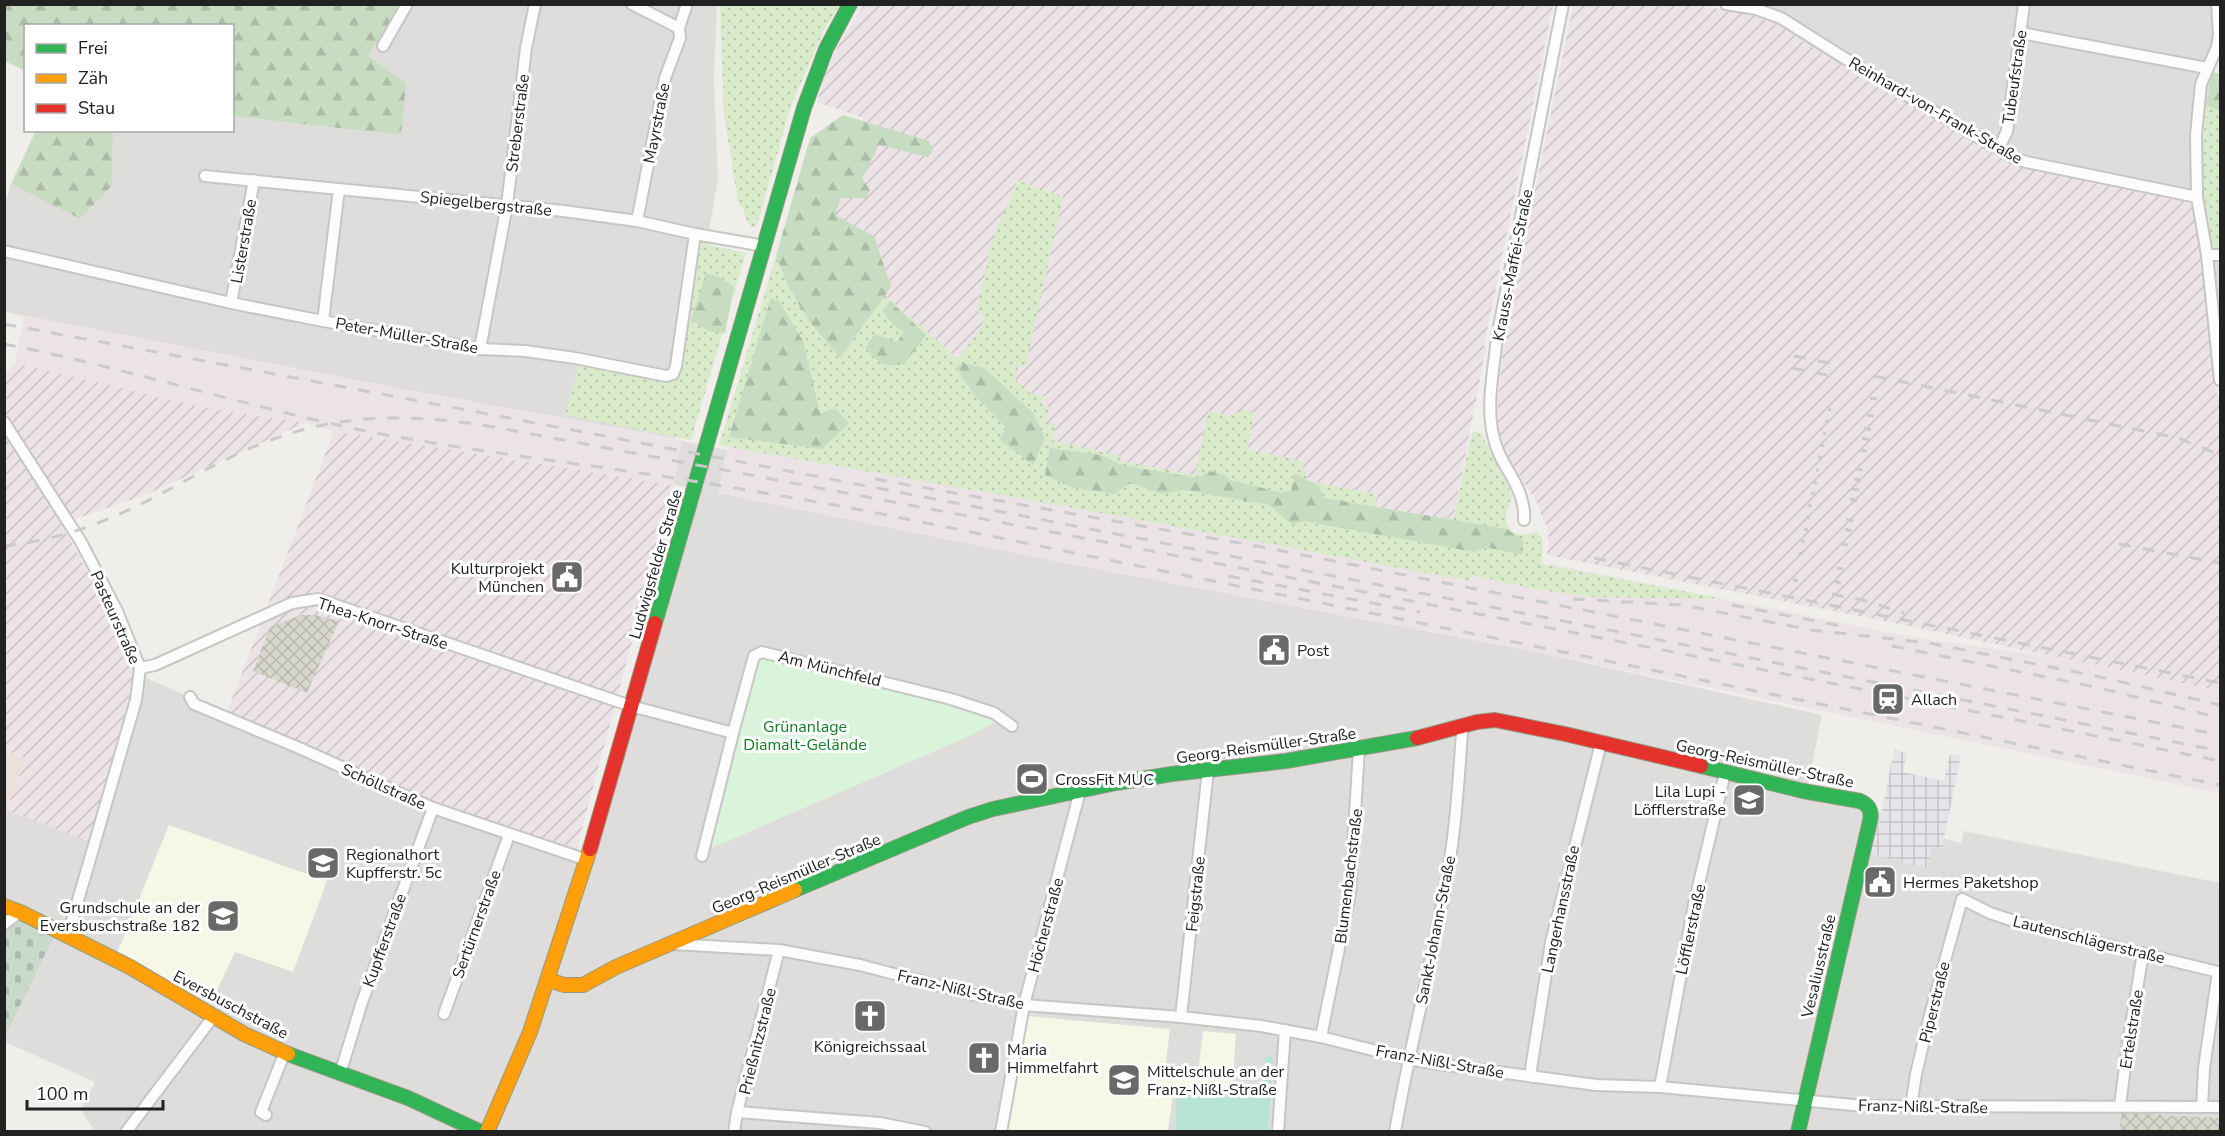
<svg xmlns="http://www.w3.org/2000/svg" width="2225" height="1136" viewBox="0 0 2225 1136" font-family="'Nunito Sans',sans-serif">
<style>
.residential{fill:#dedddb}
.commercial{fill:#ece0dc}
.industrial{fill:url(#industrial-furrows)}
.education{fill:#f6f7e7}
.railway{fill:#ece3e7}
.construction{fill:url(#construction-cross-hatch)}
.grass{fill:url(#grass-dots)}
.forest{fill:url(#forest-firs)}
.cemetery{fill:url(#cemetery-stones)}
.park{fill:#daf4dc}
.pitch{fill:#b7e4d5}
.plaza{fill:url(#plaza-grid)}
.pier{fill:#dedddc}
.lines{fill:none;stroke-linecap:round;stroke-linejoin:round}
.street-casing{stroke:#c6c6c4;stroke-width:14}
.fast-casing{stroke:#959982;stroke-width:16}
.slow-casing{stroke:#959982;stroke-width:16}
.jam-casing{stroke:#959982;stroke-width:16}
.street{stroke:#fdfcfc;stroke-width:10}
.fast{stroke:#30b455;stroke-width:14}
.slow{stroke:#ff9f0a;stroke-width:14}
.jam{stroke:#e5322d;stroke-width:14}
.rail{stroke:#cbcbcb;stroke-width:3;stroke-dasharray:12 12;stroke-linecap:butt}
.labels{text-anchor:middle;stroke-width:6;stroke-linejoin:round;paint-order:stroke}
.street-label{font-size:16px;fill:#212121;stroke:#fff}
.poi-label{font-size:16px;fill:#212121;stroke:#fff;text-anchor:start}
.park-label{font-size:16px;fill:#117d24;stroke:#fff}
</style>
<defs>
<pattern id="industrial-furrows" width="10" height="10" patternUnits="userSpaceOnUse" patternTransform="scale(1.5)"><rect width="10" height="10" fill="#ece3e7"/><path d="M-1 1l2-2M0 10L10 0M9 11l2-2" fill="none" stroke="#cac2c6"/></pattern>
<pattern id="construction-cross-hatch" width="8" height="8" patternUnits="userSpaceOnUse" patternTransform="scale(1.5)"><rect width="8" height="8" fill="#d7d7cc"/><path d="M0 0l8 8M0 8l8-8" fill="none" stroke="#b8b8af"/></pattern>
<pattern id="grass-dots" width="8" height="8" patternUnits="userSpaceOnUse" patternTransform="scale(1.5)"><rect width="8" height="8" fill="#d9ebcb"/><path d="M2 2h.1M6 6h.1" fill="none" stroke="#bac9ae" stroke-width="1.8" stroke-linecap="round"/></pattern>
<pattern id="forest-firs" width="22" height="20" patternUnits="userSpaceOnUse" patternTransform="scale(1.5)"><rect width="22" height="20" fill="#c8dcc1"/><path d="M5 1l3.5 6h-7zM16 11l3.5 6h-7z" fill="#acbca6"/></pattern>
<pattern id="cemetery-stones" width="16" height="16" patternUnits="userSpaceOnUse" patternTransform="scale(1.5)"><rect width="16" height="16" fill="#c9dacb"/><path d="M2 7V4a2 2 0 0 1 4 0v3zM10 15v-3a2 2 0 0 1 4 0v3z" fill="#acbbae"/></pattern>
<pattern id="plaza-grid" width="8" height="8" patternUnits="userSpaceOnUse" patternTransform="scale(1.5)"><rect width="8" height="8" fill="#e5e4e8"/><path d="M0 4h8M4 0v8" fill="none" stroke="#c4c3c7"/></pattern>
</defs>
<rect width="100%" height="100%" fill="#efeeea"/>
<g class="residential">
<polygon points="1749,4 2220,5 2220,51 2212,72 2206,105 2199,170 2200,202 2187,202 2019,166 1935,116 1922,113 1918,106 1833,61 1781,27 1747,13"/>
<polygon points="401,5 717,5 714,81 718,178 674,438 397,388 5,312 4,207 11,184 80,219 112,186 113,131 232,130 233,116 401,135 368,56"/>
<polygon points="2214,258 2220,259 2220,337"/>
<polygon points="698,489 1070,564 1532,651 1822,715 1806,794 1874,810 1945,839 1961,843 1964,831 2220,883 2220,1131 95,1132 81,1110 95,1082 5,1042 4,1036 59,923 20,904 5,921 5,809 97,844 146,678 434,805 591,855"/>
</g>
<polygon class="commercial" points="4,750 26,758 7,810 4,809"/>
<g class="industrial">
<polygon points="864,5 1553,5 1484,346 1486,347 1453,522 1045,453 983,385 880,292 821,218 863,118 817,102 825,73 834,54 845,33"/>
<polygon points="1573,5 1694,5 1747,13 1781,27 1833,61 1918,106 1922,113 1935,116 2019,166 2187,202 2196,210 2215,387 2220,404 2220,691 1880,620 1547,555 1549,541 1547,528 1536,501 1510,462 1501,441 1498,427 1498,401 1503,347"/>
<polygon points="15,363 186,403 305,423 150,493 61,524 113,617 136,675 123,729 89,841 7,810 26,758 5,750 5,373"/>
<polygon points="334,431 674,485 576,851 434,805 227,712"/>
</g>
<g class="education">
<polygon points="169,825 327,881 293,972 235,952 211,1003 116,956"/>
<polygon points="1027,1016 1170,1029 1165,1070 1198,1074 1203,1031 1236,1034 1232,1090 1174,1087 1168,1131 1023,1132 1007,1129"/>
</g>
<g class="railway">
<polygon points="24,316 397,388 674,438 682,441 674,485 334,431 305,423 217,410 15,363"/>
<polygon points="728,446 1547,567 1550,564 1917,638 2062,658 2220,691 2220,793 1532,651 1070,564 718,493"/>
</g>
<g class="construction">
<polygon points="301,615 315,615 339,621 307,693 253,671 270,627"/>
<polygon points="2122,1113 2220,1118 2220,1131 2119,1131"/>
</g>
<g class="grass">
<polygon points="720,5 839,5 823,32 790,108 759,219 756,226 752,227 747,221 742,206 739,207 724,115"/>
<path d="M2206 105 2220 111V250C2191 243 2205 130 2206 105Z"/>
<path d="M1017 180 1063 197 1026 365 1018 367 1015 379 1030 393 1045 396 1041 404 1049 407 1046 422 1056 424 1053 441 1121 456 1120 461 1195 475 1208 411 1230 416 1241 410 1254 412 1248 449 1301 461 1309 481 1377 494 1376 509 1415 516 1454 518 1472 431 1481 433 1512 494C1512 502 1506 509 1506 517 1506 536 1524 538 1537 531L1543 540 1542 564 1714 597V599L1591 597 1534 589 1472 575 1470 581 1091 511 719 445 776 256 789 288 809 321 840 358 885 295 958 359 979 331 985 317 977 311 993 236 1011 199Z"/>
<polygon points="701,243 746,253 691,440 565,415 579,364 679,372"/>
</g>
<g class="forest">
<polygon points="5,5 401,5 368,56 406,83 401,135 233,116 232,26 26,26 25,71 5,61"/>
<polygon points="2212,72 2220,74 2220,111 2206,105"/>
<polygon points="843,115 929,141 933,150 928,157 879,145 862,179 870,190 866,198 841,198 835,215 874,236 891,287 840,358 809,321 789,288 776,256 810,138"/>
<polygon points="36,130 113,131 112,186 80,219 11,184"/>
<polygon points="706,273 721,278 734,287 725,333 708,331 691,320"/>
<polygon points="771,298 779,301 803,341 820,413 836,409 849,423 822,449 729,437"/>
<path d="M890 301 926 335 904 364C883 367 878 364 866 347L874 334 897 342 904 332 893 325 883 311Z"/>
<polygon points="962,363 984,368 1033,413 1045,438 1033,465 1000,440 1006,427 975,396 956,367"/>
<polygon points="1050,448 1101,455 1121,465 1197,478 1210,471 1225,475 1230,480 1279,492 1291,491 1295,474 1319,486 1324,498 1507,529 1523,540 1523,555 1485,547 1475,552 1303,521 1293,525 1269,505 1184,490 1162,494 1131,483 1114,494 1071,487 1045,475"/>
</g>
<polygon class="cemetery" points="21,920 54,936 5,1036 5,928"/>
<polygon class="park" points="764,656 984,714 992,716 995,722 972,735 712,848 711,837 757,660"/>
<polygon class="pitch" points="1265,1057 1273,1057 1268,1131 1176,1131 1177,1087 1263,1090"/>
<polygon class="plaza" points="1894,750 1907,753 1903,772 1944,781 1950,754 1961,756 1942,848 1933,846 1927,868 1867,853 1879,826"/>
<polygon class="pier" points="682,441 727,450 718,493 674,485"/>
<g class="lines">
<g class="street-casing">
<g id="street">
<polyline points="632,4 679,28 687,4"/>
<polyline points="1726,4 1756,9 1781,18 1857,66 2012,157 2026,162 2197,197"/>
<polyline points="2217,4 2219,35 2217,47 2201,84 2196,135 2197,197 2207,255 2220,380"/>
<polyline points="2021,33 2207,68"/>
<polyline points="383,46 407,4"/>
<polyline points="1999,148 2007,131 2024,4"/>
<polyline points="205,176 564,211 637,221 695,234 765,246"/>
<polyline points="637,221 665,78 680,38 679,28"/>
<polyline points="4,251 231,303 323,321 480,349 525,351 575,358 666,376 673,374 676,366 695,234"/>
<polyline points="2207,255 2220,255"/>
<polyline points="231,303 254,180"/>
<polyline points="323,321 339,189"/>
<polyline points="480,349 507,205 526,48 535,4"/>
<polyline points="4,422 81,542 117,611 140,668 136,700 68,935"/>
<path d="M1524 520C1526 485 1499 467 1493 435 1486 404 1494 368 1497 337L1563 4"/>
<polyline points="140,668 155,665 292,603 318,599 631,706 733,733 754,656 762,652 951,699 994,713 1012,726"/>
<polyline points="190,697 194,704 297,747 433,808 587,860"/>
<polyline points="702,856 733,733"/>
<polyline points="4,924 20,912"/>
<polyline points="672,944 779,950 860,965 974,995 1024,1005 1181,1017 1261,1026 1321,1037 1408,1059 1439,1064 1596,1085 1660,1087 1864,1106 2220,1107"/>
<polyline points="444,1014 509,835"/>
<polyline points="1181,1017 1208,770"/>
<polyline points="1321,1037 1350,894 1359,749"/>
<polyline points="340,1074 362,1002 433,808"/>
<polyline points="1532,1077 1531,1069 1551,942 1601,743"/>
<polyline points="1660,1087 1694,904 1725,773"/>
<polyline points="2120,1106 2128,1043 2143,953"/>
<polyline points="1911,1107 1916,1074 1930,1015 1962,899 1990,913 2029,926 2218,972 2204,1068 2202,1107"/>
<polyline points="737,1112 880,1123 925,1132"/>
<polyline points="266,1115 261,1112 285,1052"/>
<polyline points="126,1132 213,1017"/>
<polyline points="734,1132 737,1112 779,950"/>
<polyline points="1001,1132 1024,1005 1080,791"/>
<polyline points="1278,1132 1285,1030"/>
<path d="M1395 1132C1411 1038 1437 946 1451 852 1457 813 1459 773 1462 733L1459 728"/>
</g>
</g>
<g class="fast-casing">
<g id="fast">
<polyline points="655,623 804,108 826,49 850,4"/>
<path d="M1701 766 1803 791 1860 801C1869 805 1872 811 1870 821L1798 1132"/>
<polyline points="795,890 968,817 993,809 1116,783 1172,774 1286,761 1417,738"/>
<polyline points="288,1054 408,1098 481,1132"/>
</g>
</g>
<g class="slow-casing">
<g id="slow">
<polyline points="4,906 20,912 130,967 244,1034 288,1054"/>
<polyline points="549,980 564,985 583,985 616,967 795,890"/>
<polyline points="487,1132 530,1032 590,849"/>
</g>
</g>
<g class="jam-casing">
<g id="jam">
<polyline points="1417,738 1477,722 1495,720 1565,734 1701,766"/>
<polyline points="590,849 655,623"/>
</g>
</g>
<use href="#street" class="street"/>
<use href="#fast" class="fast"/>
<use href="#slow" class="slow"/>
<use href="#jam" class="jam"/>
<g class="rail">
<path d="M4 324C744 460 1483 604 2220 751"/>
<path d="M4 344C126 368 244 406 366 431 468 451 571 462 674 478 737 488 800 499 862 510L2220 785"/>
<polyline points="1794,356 1840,365"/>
<polyline points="1792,368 1837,377"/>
<polyline points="1874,376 2178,438 2220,455"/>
<polyline points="1870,398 1877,399"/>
<polyline points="1828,409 1831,410"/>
<polyline points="1867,415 1874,416"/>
<polyline points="1825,421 1829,422"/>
<polyline points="1864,428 1871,430"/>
<polyline points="1823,433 1826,434"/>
<polyline points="1862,438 1869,440"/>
<polyline points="1821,445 1824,446"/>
<polyline points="1860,450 1867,451"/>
<polyline points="1818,457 1822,458"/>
<polyline points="1856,469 1863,470"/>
<polyline points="1816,470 1819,470"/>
<polyline points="875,479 1262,547 2220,735"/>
<polyline points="1854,479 1861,480"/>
<polyline points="1813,482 1817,483"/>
<polyline points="1852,489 1859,490"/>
<polyline points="1811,493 1815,494"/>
<polyline points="1850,499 1857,501"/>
<polyline points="1808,505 1812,506"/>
<polyline points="1806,517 1810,518"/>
<polyline points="1846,519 1853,521"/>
<polyline points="1804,529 1808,530"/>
<polyline points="1845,529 1851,531"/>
<polyline points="1801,541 1805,542"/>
<polyline points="1842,544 1848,545"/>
<polyline points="2119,544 2220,563"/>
<path d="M4 546C37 542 67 535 98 523 156 501 208 464 266 442 340 413 406 414 483 425 1063 533 1642 644 2220 761"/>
<polyline points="1799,553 1803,554"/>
<polyline points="1594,558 2220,683"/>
<polyline points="1837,568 1843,569"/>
<polyline points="1228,576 1420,612"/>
<polyline points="1793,580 1798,581"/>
<polyline points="1834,581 1841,583"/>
<polyline points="1832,594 1866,601 1904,613"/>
<polyline points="1573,599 1682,605 1812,630 1929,643 2096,676 2220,705"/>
<polyline points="1732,605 1841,626"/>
<polyline points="1892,646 2095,687 2220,718"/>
</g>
</g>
<defs>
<g id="civic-square" transform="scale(1.725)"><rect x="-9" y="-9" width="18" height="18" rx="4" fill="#696967" stroke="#fff"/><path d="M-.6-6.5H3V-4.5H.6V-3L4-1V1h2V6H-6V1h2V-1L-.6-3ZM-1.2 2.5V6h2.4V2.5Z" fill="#fff"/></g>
<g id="station-square" transform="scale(1.725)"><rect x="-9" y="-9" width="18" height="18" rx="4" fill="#696967" stroke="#fff"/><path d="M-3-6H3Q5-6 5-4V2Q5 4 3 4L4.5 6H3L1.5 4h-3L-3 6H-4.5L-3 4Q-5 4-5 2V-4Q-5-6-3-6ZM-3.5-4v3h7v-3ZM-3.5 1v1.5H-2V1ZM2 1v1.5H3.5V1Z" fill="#fff"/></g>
<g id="stadium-square" transform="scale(1.725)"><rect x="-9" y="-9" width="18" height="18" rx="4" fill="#696967" stroke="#fff"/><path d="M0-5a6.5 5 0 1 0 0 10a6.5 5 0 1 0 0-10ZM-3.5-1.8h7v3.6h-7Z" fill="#fff"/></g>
<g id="school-square" transform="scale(1.725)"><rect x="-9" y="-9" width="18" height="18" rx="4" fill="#696967" stroke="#fff"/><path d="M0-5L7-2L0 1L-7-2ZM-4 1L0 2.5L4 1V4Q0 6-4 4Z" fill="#fff"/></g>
<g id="church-square" transform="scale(1.725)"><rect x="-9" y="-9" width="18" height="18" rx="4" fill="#696967" stroke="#fff"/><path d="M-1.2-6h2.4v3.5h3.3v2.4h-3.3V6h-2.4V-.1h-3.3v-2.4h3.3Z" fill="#fff"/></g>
</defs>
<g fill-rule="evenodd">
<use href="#civic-square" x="567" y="577"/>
<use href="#civic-square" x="1274" y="650"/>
<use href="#station-square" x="1888" y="699"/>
<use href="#stadium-square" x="1032" y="779"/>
<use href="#school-square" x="1749" y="800"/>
<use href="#school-square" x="323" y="863"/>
<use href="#civic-square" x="1880" y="882"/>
<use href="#school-square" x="223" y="916"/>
<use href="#church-square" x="870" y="1016"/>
<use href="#church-square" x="984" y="1058"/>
<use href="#school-square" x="1124" y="1080"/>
</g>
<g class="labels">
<g class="street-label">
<text transform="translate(2014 77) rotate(-82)" y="6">Tubeufstraße</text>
<text transform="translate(1936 110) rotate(30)" y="6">Reinhard-von-Frank-Straße</text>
<text transform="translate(517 123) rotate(-83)" y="6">Streberstraße</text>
<text transform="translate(656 123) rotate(-79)" y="6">Mayrstraße</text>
<text transform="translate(486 203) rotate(6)" y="6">Spiegelbergstraße</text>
<text transform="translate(243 241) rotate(-80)" y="6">Listerstraße</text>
<text transform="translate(1512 265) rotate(-79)" y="6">Krauss-Maffei-Straße</text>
<text transform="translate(407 335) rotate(10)" y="6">Peter-Müller-Straße</text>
<text transform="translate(655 564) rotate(-74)" y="6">Ludwigsfelder Straße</text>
<text transform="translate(116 617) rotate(66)" y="6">Pasteurstraße</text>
<text transform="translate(383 623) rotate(18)" y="6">Thea-Knorr-Straße</text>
<text transform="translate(830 668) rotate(14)" y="6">Am Münchfeld</text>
<text transform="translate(1266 745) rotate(-8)" y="6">Georg-Reismüller-Straße</text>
<text transform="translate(1765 763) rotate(12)" y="6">Georg-Reismüller-Straße</text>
<text transform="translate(384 786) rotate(24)" y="6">Schöllstraße</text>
<text transform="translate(796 873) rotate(-23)" y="6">Georg-Reismüller-Straße</text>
<text transform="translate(1348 876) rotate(-83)" y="6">Blumenbachstraße</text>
<text transform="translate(1195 894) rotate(-84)" y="6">Feigstraße</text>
<text transform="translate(1560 909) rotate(-78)" y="6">Langerhansstraße</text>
<text transform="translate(476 924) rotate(-70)" y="6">Sertürnerstraße</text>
<text transform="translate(1045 925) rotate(-75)" y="6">Höcherstraße</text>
<text transform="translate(1690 929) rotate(-78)" y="6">Löfflerstraße</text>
<text transform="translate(1435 930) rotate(-79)" y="6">Sankt-Johann-Straße</text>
<text transform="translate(2089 939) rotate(14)" y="6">Lautenschlägerstraße</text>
<text transform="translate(384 940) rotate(-70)" y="6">Kupfferstraße</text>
<text transform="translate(1818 966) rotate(-77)" y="6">Vesaliusstraße</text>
<text transform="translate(961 989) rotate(13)" y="6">Franz-Nißl-Straße</text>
<text transform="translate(1934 1002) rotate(-76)" y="6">Piperstraße</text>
<text transform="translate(231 1004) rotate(28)" y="6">Eversbuschstraße</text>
<text transform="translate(2131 1029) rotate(-81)" y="6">Ertelstraße</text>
<text transform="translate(757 1041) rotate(-76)" y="6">Prießnitzstraße</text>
<text transform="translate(1440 1061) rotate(10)" y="6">Franz-Nißl-Straße</text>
<text transform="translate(1923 1106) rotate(1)" y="6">Franz-Nißl-Straße</text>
</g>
<g class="poi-label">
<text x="544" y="574" text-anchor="end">Kulturprojekt<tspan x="544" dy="18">München</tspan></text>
<text x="1297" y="656">Post</text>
<text x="1911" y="705">Allach</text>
<text x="1055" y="785">CrossFit MUC</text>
<text x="1726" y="797" text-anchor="end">Lila Lupi -<tspan x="1726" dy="18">Löfflerstraße</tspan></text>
<text x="346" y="860">Regionalhort<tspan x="346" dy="18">Kupfferstr. 5c</tspan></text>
<text x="1903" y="888">Hermes Paketshop</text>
<text x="200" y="913" text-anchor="end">Grundschule an der<tspan x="200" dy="18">Eversbuschstraße 182</tspan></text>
<text x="870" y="1052" text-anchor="middle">Königreichssaal</text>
<text x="1007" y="1055">Maria<tspan x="1007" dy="18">Himmelfahrt</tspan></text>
<text x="1147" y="1077">Mittelschule an der<tspan x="1147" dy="18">Franz-Nißl-Straße</tspan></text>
</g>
<g class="park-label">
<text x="805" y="732">Grünanlage<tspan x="805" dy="18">Diamalt-Gelände</tspan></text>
</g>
</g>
<rect width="2225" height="1136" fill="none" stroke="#212121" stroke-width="12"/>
<rect x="24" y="24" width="210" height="108" fill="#ffffff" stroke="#a6a6a6" stroke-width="1.5"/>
<rect x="36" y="44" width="30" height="9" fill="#30b455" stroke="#a6a6a6" stroke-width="1.5"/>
<text x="78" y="54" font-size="18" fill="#212121">Frei</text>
<rect x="36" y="74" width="30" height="9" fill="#ff9f0a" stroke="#a6a6a6" stroke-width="1.5"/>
<text x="78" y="84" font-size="18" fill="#212121">Zäh</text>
<rect x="36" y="104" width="30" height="9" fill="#e5322d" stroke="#a6a6a6" stroke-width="1.5"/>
<text x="78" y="114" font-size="18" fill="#212121">Stau</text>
<path d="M27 1100v9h136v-9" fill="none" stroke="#212121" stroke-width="3"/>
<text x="36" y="1100" font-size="18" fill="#212121" stroke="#ffffff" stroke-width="4.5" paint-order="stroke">100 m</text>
</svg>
